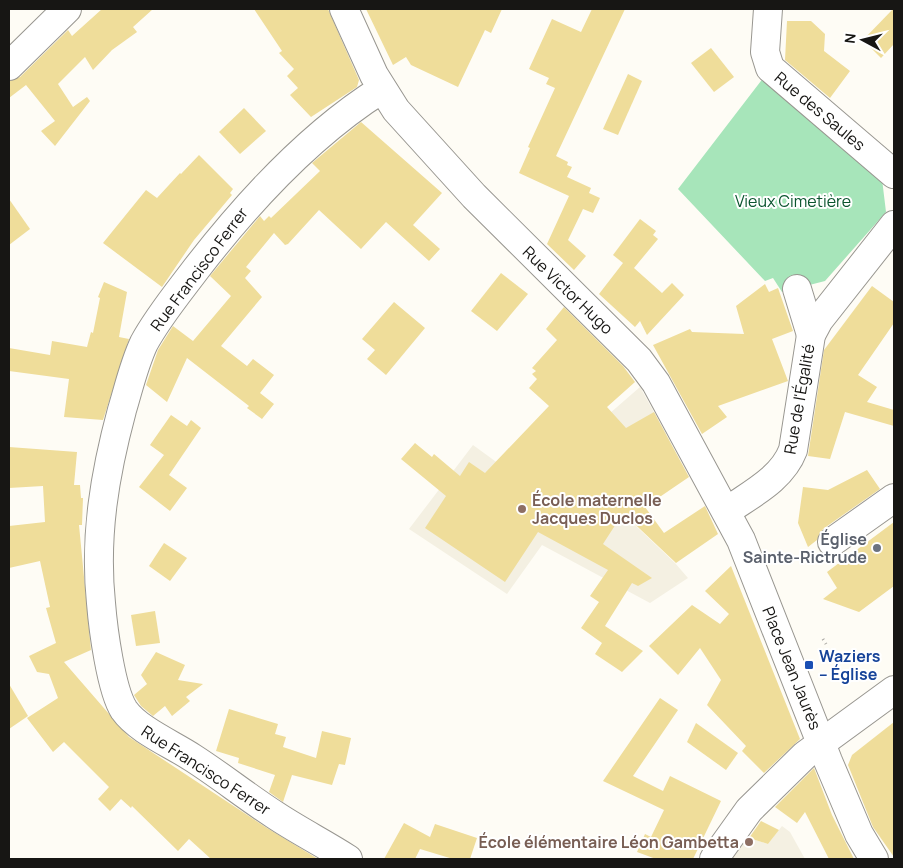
<svg xmlns="http://www.w3.org/2000/svg" width="903" height="868" viewBox="0 0 903 868" font-family="Manrope,sans-serif">
<style>
.built{fill:#f4f0e2}
.green{fill:#a7e5ba}
.building{fill:#efdd9a}
.lines{fill:none;stroke-linecap:round;stroke-linejoin:round}
.minor-casing{stroke:#989690;stroke-width:30}
.path{stroke:#a6a49f;stroke-width:3;stroke-dasharray:1 4;stroke-linecap:butt}
.minor{stroke:#fff;stroke-width:28}
.education-dot{fill:#8d6e63;stroke:#fff;stroke-width:2}
.worship-dot{fill:#6b7280;stroke:#fff;stroke-width:2}
.transit-dot{fill:#1a4fb4;stroke:#fff;stroke-width:2}
.labels{text-anchor:middle;stroke-width:4;stroke-linejoin:round;paint-order:stroke}
.street-label{font-size:16px;fill:#171614;stroke:#fff}
.park-label{font-size:16px;fill:#0b552f;stroke:#fff}
.education-label{font-size:16px;font-weight:bold;fill:#785e54;stroke:#fff;text-anchor:start}
.worship-label{font-size:16px;font-weight:bold;fill:#5b616d;stroke:#fff;text-anchor:end}
.transit-label{font-size:16px;font-weight:bold;fill:#164399;stroke:#fff;text-anchor:start}
</style>
<rect width="100%" height="100%" fill="#fefcf5"/>
<g class="built">
<polygon points="640,387 666,434 598,490 675,563 688,578 650,603 542,545 507,594 409,529 473,445 510,472 594,427"/>
<polygon points="782,826 790,832 805,859 725,859 741,835 768,844"/>
</g>
<polygon class="green" points="764,77 882,179 886,212 825,281 782,292 773,278 765,281 678,189"/>
<g class="building">
<polygon points="102,9 153,9 133,27 137,32 112,50 93,70 85,57 58,84 73,107 87,97 90,101 55,146 41,131 55,121 26,85 9,98 9,81 20,77 68,30 72,36"/>
<polygon points="254,9 328,9 359,80 357,87 311,117 290,95 298,88 287,76 294,69 279,53 282,51"/>
<polygon points="366,9 502,9 491,33 485,30 458,87 411,65 406,57 393,65"/>
<polygon points="592,9 625,9 556,156 568,162 567,165 572,167 567,177 591,188 589,193 600,198 593,213 583,209 568,240 586,256 574,270 547,244 569,196 519,173 530,148 528,147 555,88 546,84 549,78 529,69 552,19 581,32"/>
<polygon points="893,9 894,44 881,58 863,40"/>
<polygon points="787,21 811,21 825,34 824,51 850,71 830,98 785,60"/>
<polygon points="711,48 734,77 714,92 691,63"/>
<polygon points="628,74 642,81 618,135 603,129"/>
<polygon points="244,108 266,131 240,154 219,132"/>
<polygon points="361,122 442,193 413,225 440,249 429,261 386,222 361,249 319,210 288,244 285,245 274,233 246,267 251,271 245,278 262,297 221,346 247,366 253,359 274,375 260,393 274,404 262,419 247,408 249,406 187,358 167,402 146,385 158,350 173,326 193,341 231,296 210,276 260,216 264,221 269,216 271,218 320,171 312,163"/>
<polygon points="199,155 233,189 230,193 232,195 194,240 162,287 103,243 146,190 157,198 180,173 181,174"/>
<polygon points="9,199 30,229 9,245"/>
<polygon points="640,219 656,231 653,235 658,239 634,268 662,293 672,283 684,295 647,335 640,321 635,327 599,294 623,263 613,255"/>
<polygon points="501,273 528,294 497,331 471,311"/>
<polygon points="104,282 127,292 119,337 129,339 103,420 64,417 69,379 9,371 9,348 50,355 52,341 87,347 91,332 93,333 100,298 98,297"/>
<polygon points="765,284 769,292 778,288 793,331 772,339 788,381 718,406 727,417 702,434 653,345 690,329 692,332 744,334 736,306"/>
<polygon points="872,286 894,302 894,323 858,375 877,387 867,402 894,410 894,426 845,412 830,459 808,456 824,350"/>
<polygon points="394,302 425,328 386,375 367,359 375,350 362,339"/>
<polygon points="564,307 623,366 635,382 607,407 626,428 654,412 689,477 645,507 664,533 705,506 718,534 676,563 623,513 603,544 652,578 638,586 632,583 605,626 643,651 622,672 595,654 602,643 581,628 599,602 590,596 608,570 538,532 505,582 425,528 446,496 401,459 415,443 432,457 434,454 460,476 469,462 485,473 549,406 529,388 537,379 532,374 536,371 532,368 557,340 546,329"/>
<polygon points="171,415 187,426 191,420 201,428 169,475 187,488 170,511 139,487 164,455 150,445"/>
<polygon points="9,447 77,452 74,485 80,485 81,498 83,498 82,525 79,525 91,650 64,662 129,737 267,828 318,859 211,859 189,839 178,851 132,806 131,808 121,799 110,811 98,799 109,787 64,742 53,752 27,718 58,698 49,674 37,672 29,656 56,643 46,608 50,607 40,561 9,568 9,526 45,522 43,486 9,488"/>
<polygon points="867,470 880,489 823,529 817,540 808,547 798,523 803,487 828,490"/>
<polygon points="894,522 894,586 859,612 823,599 837,588 827,572"/>
<polygon points="164,543 187,558 170,581 149,566"/>
<polygon points="731,566 800,739 764,773 742,751 746,746 707,705 721,680 700,648 678,675 649,646 692,605 720,624 729,614 705,591"/>
<polygon points="155,611 160,643 136,646 131,615"/>
<polygon points="156,652 185,665 178,680 203,684 186,697 190,701 172,716 165,706 153,716 141,706 134,695 147,684 141,675"/>
<polygon points="9,684 28,716 9,729"/>
<polygon points="660,698 678,710 633,776 663,791 670,776 721,801 693,859 656,859 637,852 645,834 651,837 664,810 603,781"/>
<polygon points="229,709 278,724 275,734 286,737 283,747 316,758 322,731 351,738 345,765 339,764 332,785 292,775 283,802 269,792 275,775 238,763 239,758 216,751"/>
<polygon points="894,722 894,857 873,827 848,765 852,755"/>
<polygon points="696,723 738,753 726,770 687,742"/>
<polygon points="814,768 832,815 854,859 829,859 805,812 797,823 775,807"/>
<polygon points="761,821 779,830 768,844 749,838"/>
<polygon points="404,823 430,837 435,824 477,838 470,859 453,859 420,849 415,859 384,859"/>
</g>
<g class="lines">
<g class="minor-casing">
<g id="minor">
<polyline points="344,9 374,75 396,110 474,196 639,360 656,383 741,540 828,761 859,834 874,859"/>
<polyline points="768,9 765,52 770,68 894,174"/>
<polyline points="9,66 67,9"/>
<polyline points="797,289 811,335"/>
<path d="M727 511C751 494 782 479 793 450L811 335 819 320 894 225"/>
<polyline points="832,542 894,498"/>
<path d="M348 859C325 844 299 831 275 815 247 797 221 776 193 758 172 744 138 730 124 710 111 690 103 628 101 603 94 536 105 473 122 410 129 387 134 364 144 343 158 317 178 293 196 269 247 203 310 134 382 89"/>
<polyline points="714,859 749,810 805,755 894,690"/>
</g>
</g>
<g class="path">
<polyline points="807,560 814,554"/>
<polyline points="823,639 826,644"/>
</g>
<use href="#minor" class="minor"/>
</g>
<g class="education-dot">
<circle cx="522" cy="509" r="5"/>
<circle cx="749" cy="842" r="5"/>
</g>
<circle class="worship-dot" cx="877" cy="548" r="5"/>
<rect class="transit-dot" x="804" y="660" width="10" height="10" rx="2.5"/>
<g class="labels">
<g class="street-label">
<text transform="translate(820 111) rotate(40)" y="6">Rue des Saules</text>
<text transform="translate(199 269) rotate(-53)" y="6">Rue Francisco Ferrer</text>
<text transform="translate(568 290) rotate(44)" y="6">Rue Victor Hugo</text>
<text transform="translate(799 399) rotate(-80)" y="6">Rue de l'Égalité</text>
<text transform="translate(792 668) rotate(68)" y="6">Place Jean Jaurès</text>
<text transform="translate(206 770) rotate(33)" y="6">Rue Francisco Ferrer</text>
</g>
<g class="park-label">
<text x="793" y="207">Vieux Cimetière</text>
</g>
<g class="education-label">
<text x="532" y="506">École maternelle<tspan x="532" dy="18">Jacques Duclos</tspan></text>
<text x="739" y="848" text-anchor="end">École élémentaire Léon Gambetta</text>
</g>
<g class="worship-label">
<text x="867" y="545">Église<tspan x="867" dy="18">Sainte-Rictrude</tspan></text>
</g>
<g class="transit-label">
<text x="819" y="662">Waziers<tspan x="819" dy="18">– Église</tspan></text>
</g>
</g>
<rect width="903" height="868" fill="none" stroke="#171614" stroke-width="20"/>
<g transform="translate(863 40) rotate(277)" stroke="#ffffff" stroke-width="4" paint-order="stroke">
<path d="M0-4L9 19L0 12L-9 19Z" fill="#171614"/>
<text y="-8" font-size="14" font-weight="bold" text-anchor="middle" fill="#171614">N</text>
</g>
</svg>
